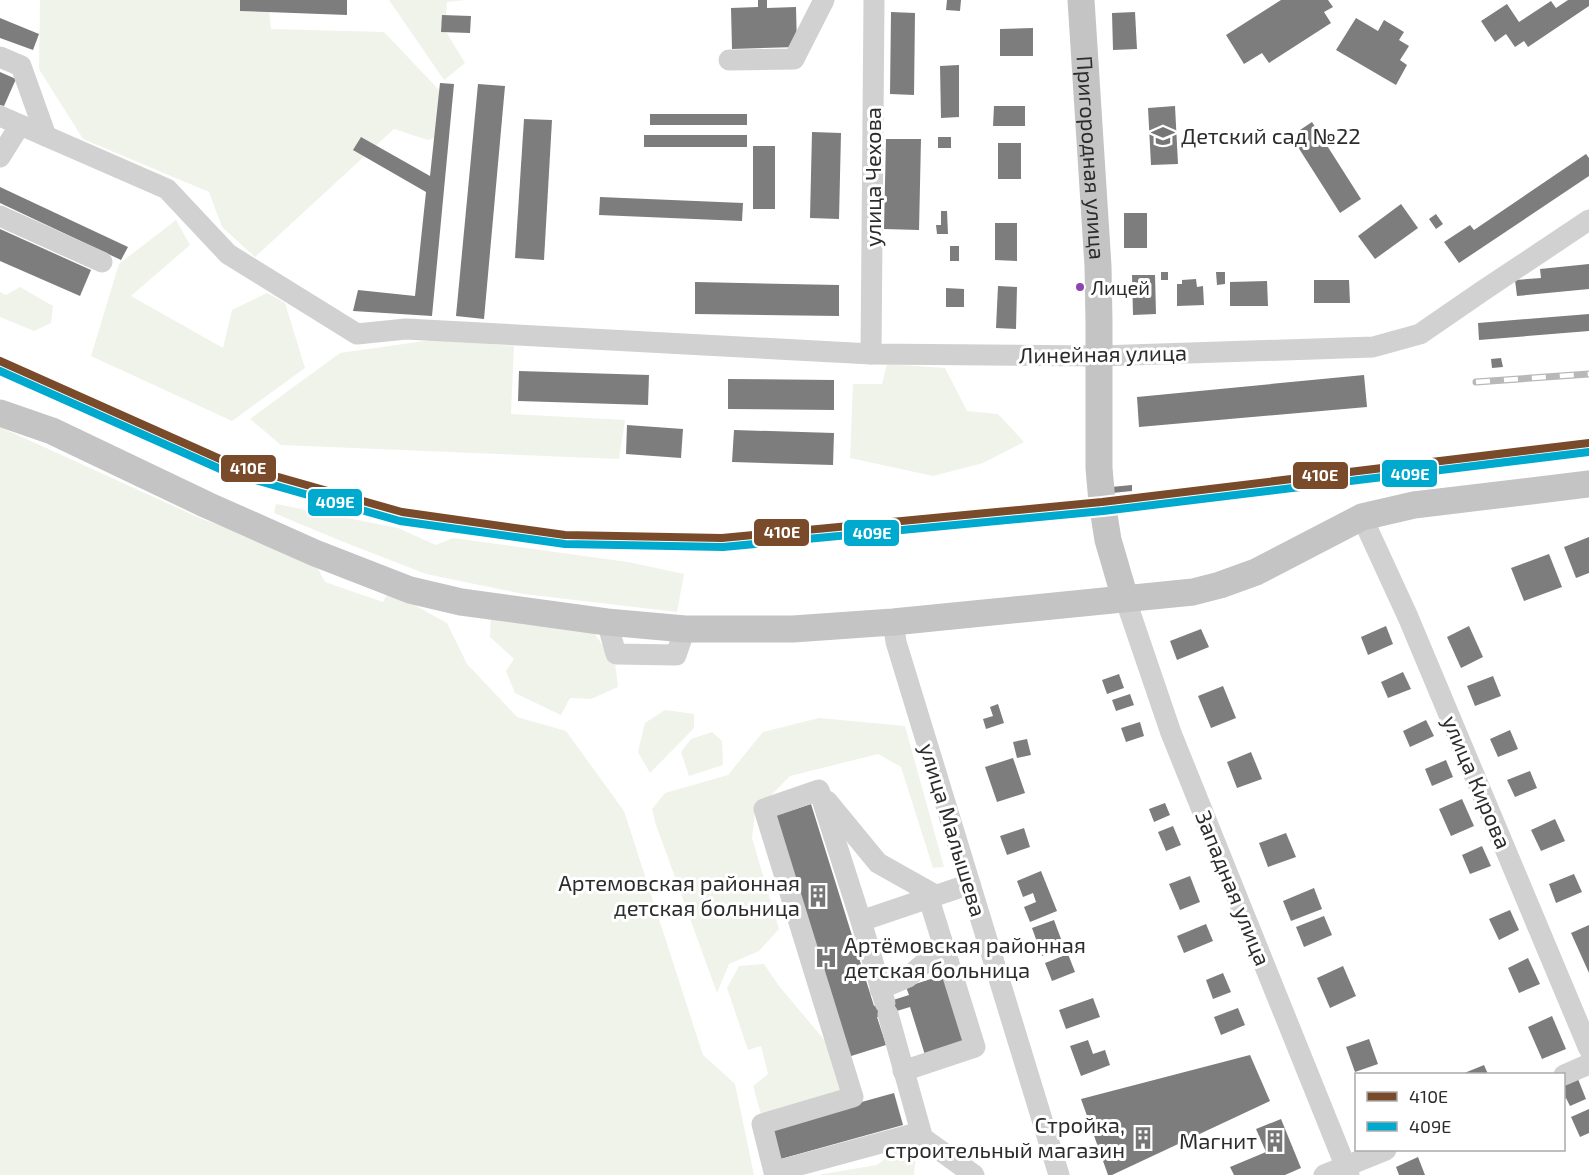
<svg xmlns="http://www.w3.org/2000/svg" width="1589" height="1175" viewBox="0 0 1589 1175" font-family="'Exo 2',sans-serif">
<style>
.green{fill:#f0f3ea}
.building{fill:#7d7d7d}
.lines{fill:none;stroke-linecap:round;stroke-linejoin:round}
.minor{stroke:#d1d1d1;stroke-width:21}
.major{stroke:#c4c4c4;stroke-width:27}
.rail-casing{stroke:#b8b8b8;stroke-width:7}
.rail{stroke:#fff;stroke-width:4.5;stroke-dasharray:14;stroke-linecap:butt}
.rail-1-casing{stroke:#fff;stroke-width:12}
.rail-2-casing{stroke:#fff;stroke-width:12}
.rail-1{stroke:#7a4b2a;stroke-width:8}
.rail-2{stroke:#00a9ce;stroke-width:8}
.bus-dot{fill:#8e44ad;stroke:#fff;stroke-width:2}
.labels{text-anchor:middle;stroke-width:6;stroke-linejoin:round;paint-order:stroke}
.bus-label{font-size:20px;fill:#2c2c2c;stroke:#fff;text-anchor:start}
.poi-label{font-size:22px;fill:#2c2c2c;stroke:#fff;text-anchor:end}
.street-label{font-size:22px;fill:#2c2c2c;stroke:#fff}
.line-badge{stroke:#fff;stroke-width:2}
.badge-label{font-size:16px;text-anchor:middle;font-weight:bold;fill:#fff}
</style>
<rect width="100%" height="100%" fill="#fff"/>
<g class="green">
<polygon points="40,0 268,0 271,29 384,32 442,93 442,135 428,140 394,129 255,257 222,227 209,192 83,139 39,69"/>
<polygon points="389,0 466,0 447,2 445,30 465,63 444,80"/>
<polygon points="176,220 190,245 131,296 223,348 232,310 267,293 285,303 305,368 232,421 91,356 119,264"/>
<polygon points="20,287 53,306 51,323 34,331 0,317 0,292 6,295"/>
<polygon points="439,339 514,346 511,414 625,420 619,459 281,445 250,419 340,353"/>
<polygon points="887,364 945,368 967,411 998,414 1024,442 983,463 933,476 850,458 853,384 882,384"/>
<polygon points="0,427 202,519 312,558 325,582 383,602 389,591 447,623 467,664 517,717 566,731 624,811 703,1055 735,1084 754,1175 0,1175"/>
<polygon points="276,504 398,528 436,545 453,538 628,562 684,574 677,612 524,594 426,574 341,541 274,513"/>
<polygon points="491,614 592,630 615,663 618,687 591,699 570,698 561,715 515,693 506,671 514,659 490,637"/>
<polygon points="665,710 694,714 694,728 650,773 638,752 645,723"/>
<polygon points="819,718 905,726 944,867 933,868 901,767 878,754 790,776 755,812 752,838 779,929 759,951 729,964 717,993 656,825 652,809 665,793 728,775 763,732"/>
<polygon points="712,732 722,741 723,765 689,776 681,752 691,739"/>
<polygon points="764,964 779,986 832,1049 845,1095 762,1118 753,1086 768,1074 761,1046 748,1050 727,988 739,966"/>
<polygon points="903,1145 916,1156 914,1175 817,1175 877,1165"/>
</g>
<g class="building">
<polygon points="240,0 347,0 347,15 240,11"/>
<polygon points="758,0 767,0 767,8 796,7 797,47 732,49 731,8 758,7"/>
<polygon points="947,0 961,0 960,11 946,10"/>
<polygon points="1281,0 1328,0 1333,7 1324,12 1331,23 1269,63 1262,53 1244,64 1226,35"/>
<polygon points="1568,0 1589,0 1589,6 1528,47 1524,41 1515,47 1506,34 1495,42 1481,21 1507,4 1519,22 1551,1 1556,8"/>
<polygon points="891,12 915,13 914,95 890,94"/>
<polygon points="1135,12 1137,49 1113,50 1112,13"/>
<polygon points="442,15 471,16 470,33 441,32"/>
<polygon points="0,18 39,34 33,50 0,38"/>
<polygon points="1356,18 1378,31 1384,20 1404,32 1399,40 1409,46 1400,60 1407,65 1396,85 1336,50"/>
<polygon points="1033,28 1033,56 1000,56 1000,29"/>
<polygon points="959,65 959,117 941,118 940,66"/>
<polygon points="0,72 16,79 4,106 0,105"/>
<polygon points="440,83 454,84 432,316 353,311 358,290 415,296 426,192 353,150 361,137 430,176"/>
<polygon points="478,84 505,86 484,319 456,316"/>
<polygon points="994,106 1025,106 1025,126 993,126"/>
<polygon points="1175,106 1178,164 1151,165 1148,108"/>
<rect x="650" y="114" width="97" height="11"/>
<polygon points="524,119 552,120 544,260 515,258"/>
<polygon points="1312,122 1361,199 1340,213 1291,136"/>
<polygon points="812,132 841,133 839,219 810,218"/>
<rect x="644" y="135" width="103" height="12"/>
<rect x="938" y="137" width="13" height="11"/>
<polygon points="886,139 921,139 919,230 884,229"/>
<rect x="998" y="143" width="23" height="36"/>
<rect x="753" y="146" width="22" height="63"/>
<polygon points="1586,154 1589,158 1589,176 1459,263 1444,242 1470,225 1474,230"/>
<polygon points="0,187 128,247 121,260 0,203"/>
<polygon points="600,197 743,203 742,221 599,215"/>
<polygon points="1401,204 1418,228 1375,259 1358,236"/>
<polygon points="941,211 947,211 948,234 937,234 936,225 941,225"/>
<rect x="1124" y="213" width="23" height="35"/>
<polygon points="1436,214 1443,224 1436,229 1429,219"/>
<polygon points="995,223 1017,223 1017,261 995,260"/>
<polygon points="0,229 91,270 80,296 0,261"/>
<rect x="950" y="246" width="9" height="15"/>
<polygon points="1589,264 1589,289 1517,296 1515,280 1541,278 1540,269"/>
<rect x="1161" y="272" width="7" height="8"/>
<polygon points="1216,272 1225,272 1225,284 1217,285"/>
<polygon points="1132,275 1155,275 1156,314 1133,315"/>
<polygon points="1196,279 1197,287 1203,286 1204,305 1177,306 1177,284 1182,284 1182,280"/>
<polygon points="1314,280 1349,280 1350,303 1314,303"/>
<polygon points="1267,281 1268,306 1230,306 1230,282"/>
<polygon points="695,282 839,285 839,316 695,314"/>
<polygon points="998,286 1017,287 1016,329 996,328"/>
<polygon points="946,288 964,289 964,307 946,307"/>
<polygon points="1589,314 1589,331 1479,340 1478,323"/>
<polygon points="1501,358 1503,367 1492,368 1491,359"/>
<polygon points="519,371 649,375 648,405 518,401"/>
<polygon points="1364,375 1367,407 1139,427 1137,397"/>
<polygon points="728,379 834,380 834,410 728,409"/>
<polygon points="627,425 683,429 681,458 626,454"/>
<polygon points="734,430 834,433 833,465 732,462"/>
<polygon points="1132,485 1132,491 1112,493 1111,487"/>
<polygon points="1589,537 1589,573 1576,578 1564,547"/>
<polygon points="1549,554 1562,587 1524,601 1511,568"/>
<polygon points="1386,626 1393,644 1368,655 1361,637"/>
<polygon points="1469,626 1483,657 1461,668 1447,637"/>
<polygon points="1201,629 1209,647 1177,660 1170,641"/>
<polygon points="1403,672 1411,689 1388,698 1381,682"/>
<polygon points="1119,674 1124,688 1107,694 1102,680"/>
<polygon points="1493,676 1501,696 1475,706 1467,686"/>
<polygon points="1223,686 1236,718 1211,728 1198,696"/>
<polygon points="1130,694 1134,705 1116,711 1112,700"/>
<polygon points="998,704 1004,723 986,729 983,719 993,716 990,707"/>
<polygon points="1426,720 1434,736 1410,747 1403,731"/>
<polygon points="1140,722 1144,736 1126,742 1121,728"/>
<polygon points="1510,730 1518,749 1498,757 1490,739"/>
<polygon points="1027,739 1031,755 1017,758 1013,742"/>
<polygon points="1251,752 1262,779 1237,788 1227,762"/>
<polygon points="1013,758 1025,793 997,802 985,767"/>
<polygon points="1446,760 1453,777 1432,786 1425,769"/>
<polygon points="1530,771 1537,788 1515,797 1507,780"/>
<polygon points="1462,799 1474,826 1451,836 1439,809"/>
<polygon points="1165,803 1170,815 1154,822 1149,809"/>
<polygon points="811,804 874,1006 909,995 906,987 943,975 965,1042 925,1055 910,1007 877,1017 886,1045 848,1057 772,817"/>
<polygon points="1555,819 1565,841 1541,851 1531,830"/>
<polygon points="1173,826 1181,845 1166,851 1158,832"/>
<polygon points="1024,828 1030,847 1007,855 1000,836"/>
<polygon points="1286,833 1296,857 1268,867 1259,843"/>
<polygon points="1482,846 1491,866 1470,874 1462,855"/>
<polygon points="1041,871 1057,911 1030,922 1024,907 1036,902 1033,893 1023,897 1017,881"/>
<polygon points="1574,874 1582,892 1556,903 1549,884"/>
<polygon points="1190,876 1200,902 1180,910 1169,884"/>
<polygon points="1314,888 1322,909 1291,921 1283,901"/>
<polygon points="1510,910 1519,930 1499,940 1489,919"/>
<polygon points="1324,916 1332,935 1304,947 1296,927"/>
<polygon points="1054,920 1064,947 1042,956 1032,928"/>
<polygon points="1206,924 1213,941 1184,953 1177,936"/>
<polygon points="1589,925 1589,973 1571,933"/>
<polygon points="1068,954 1075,972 1052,981 1045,963"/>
<polygon points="1528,958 1540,984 1519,993 1508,968"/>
<polygon points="1343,966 1356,996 1330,1008 1317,978"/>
<polygon points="1223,973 1231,992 1213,999 1206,980"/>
<polygon points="1093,998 1100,1017 1066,1029 1059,1010"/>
<polygon points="1238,1008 1245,1025 1221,1035 1214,1017"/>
<polygon points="1552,1016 1566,1049 1542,1059 1528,1027"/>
<polygon points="1369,1039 1378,1064 1355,1072 1346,1047"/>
<polygon points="1088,1040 1093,1054 1105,1050 1110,1065 1081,1076 1070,1046"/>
<polygon points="1250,1055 1270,1101 1112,1175 1108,1175 1081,1099"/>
<polygon points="1484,1065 1488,1074 1462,1074"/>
<polygon points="1578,1079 1586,1099 1570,1106 1566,1098 1564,1099 1564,1085"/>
<polygon points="894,1093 903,1125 777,1160 768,1128"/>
<polygon points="1589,1109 1589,1133 1580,1137 1571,1117"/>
<polygon points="1281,1119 1301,1168 1285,1175 1234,1175 1230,1167 1266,1152 1256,1129"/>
<polygon points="1418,1157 1425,1175 1399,1175 1396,1167"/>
</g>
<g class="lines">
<g class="minor">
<polyline points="0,57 21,66 46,136"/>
<polyline points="729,60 794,59 824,0"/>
<polyline points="0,116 167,189 228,254 357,334 406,329 871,354 1099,356 1373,347 1420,334 1481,292 1589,220"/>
<polyline points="0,157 20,125"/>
<polyline points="0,216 102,262"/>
<polyline points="871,354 874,0"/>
<polyline points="1362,517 1408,617 1589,1049"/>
<polyline points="1125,598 1171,733 1349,1175"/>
<polyline points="607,622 616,654 676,655 685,629"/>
<polyline points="893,622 896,642 1059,1175"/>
<polyline points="827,801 878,863 935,895"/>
<polyline points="861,921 819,790 764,809 853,1097 762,1124 774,1172 921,1132 888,1014"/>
<polyline points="880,989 908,977 943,947"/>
<polyline points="885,1003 861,921 970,884"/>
<polyline points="903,1071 975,1047 929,899"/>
<polyline points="1564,1075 1589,1064"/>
<polyline points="916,1133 974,1175"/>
<polyline points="1324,1175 1386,1150"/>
</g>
<g class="major">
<path id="s1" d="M1081 0 1098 266 1099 322V468L1102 502 1108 540 1125 598"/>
<polyline points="0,413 52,431 207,505 315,553 410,590 461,602 607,622 685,629 793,629 893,622 1193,592 1220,585 1256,572 1362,517 1414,505 1589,484"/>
</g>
<g class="rail-casing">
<polyline id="rail" points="1476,382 1589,374"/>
</g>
<use href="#rail" class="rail"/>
<g class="rail-1-casing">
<polyline id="rail-1" points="0,361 229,463 402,512 565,535 722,538 1102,502 1589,443"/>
</g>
<g class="rail-2-casing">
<polyline id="rail-2" points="0,371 227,472 400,521 565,544 723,547 1103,511 1589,452"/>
</g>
<use href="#rail-1" class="rail-1"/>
<use href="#rail-2" class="rail-2"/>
</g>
<defs>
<g id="school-bare" transform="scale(1.8)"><path d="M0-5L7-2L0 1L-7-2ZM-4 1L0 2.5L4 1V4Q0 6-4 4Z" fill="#767676" stroke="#fff" stroke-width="2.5" paint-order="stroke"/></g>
<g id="building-bare" transform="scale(1.8)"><path d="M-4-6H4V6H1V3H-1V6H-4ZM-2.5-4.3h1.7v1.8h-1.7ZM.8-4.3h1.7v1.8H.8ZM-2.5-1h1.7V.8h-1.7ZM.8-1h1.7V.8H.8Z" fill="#767676" stroke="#fff" stroke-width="2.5" paint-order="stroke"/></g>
<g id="hospital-bare" transform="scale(1.8)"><path d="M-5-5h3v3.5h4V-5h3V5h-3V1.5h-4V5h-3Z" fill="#767676" stroke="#fff" stroke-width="2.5" paint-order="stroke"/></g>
</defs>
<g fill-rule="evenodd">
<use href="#school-bare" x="1163" y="136"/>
<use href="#building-bare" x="818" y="896"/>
<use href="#hospital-bare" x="826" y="958"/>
<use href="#building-bare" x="1143" y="1138"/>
<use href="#building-bare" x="1275" y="1141"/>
</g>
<circle class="bus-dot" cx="1080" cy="287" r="5"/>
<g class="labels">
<g class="bus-label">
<text x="1091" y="295">Лицей</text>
</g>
<g class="poi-label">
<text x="1181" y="144" text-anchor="start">Детский сад №22</text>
<text x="800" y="891">Артемовская районная<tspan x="800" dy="25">детская больница</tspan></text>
<text x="844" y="953" text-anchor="start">Артёмовская районная<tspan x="844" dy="25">детская больница</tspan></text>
<text x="1125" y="1133">Стройка,<tspan x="1125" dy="25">строительный магазин</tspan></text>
<text x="1257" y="1149">Магнит</text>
</g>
<g class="street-label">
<text dy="8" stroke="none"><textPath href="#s1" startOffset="158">Пригородная улица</textPath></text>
<text transform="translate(873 177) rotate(-90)" y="8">улица Чехова</text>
<text transform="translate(1103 354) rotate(-1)" y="8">Линейная улица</text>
<text transform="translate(1477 782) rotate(67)" y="8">улица Кирова</text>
<text transform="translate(953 830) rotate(73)" y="8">улица Малышева</text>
<text transform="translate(1233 888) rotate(68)" y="8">Западная улица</text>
</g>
</g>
<g class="line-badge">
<rect x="220" y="454" width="57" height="29" rx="6" fill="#7a4b2a"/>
<rect x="1381" y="459" width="57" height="29" rx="6" fill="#00a9ce"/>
<rect x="1292" y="461" width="57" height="29" rx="6" fill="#7a4b2a"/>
<rect x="307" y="488" width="56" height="29" rx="6" fill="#00a9ce"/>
<rect x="753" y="518" width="57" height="29" rx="6" fill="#7a4b2a"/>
<rect x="843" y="519" width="57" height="28" rx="6" fill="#00a9ce"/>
</g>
<g class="badge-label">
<text x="248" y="474">410E</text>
<text x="1410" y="480">409E</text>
<text x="1320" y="481">410E</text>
<text x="335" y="508">409E</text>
<text x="782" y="538">410E</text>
<text x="872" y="539">409E</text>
</g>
<rect x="1355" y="1073" width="210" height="78" fill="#ffffff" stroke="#ababab" stroke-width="1.5"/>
<rect x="1367" y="1092" width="30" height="9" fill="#7a4b2a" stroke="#ababab" stroke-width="1.5"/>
<text x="1409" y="1103" font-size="18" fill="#2c2c2c">410E</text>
<rect x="1367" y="1122" width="30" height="9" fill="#00a9ce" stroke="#ababab" stroke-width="1.5"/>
<text x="1409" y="1133" font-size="18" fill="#2c2c2c">409E</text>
</svg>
